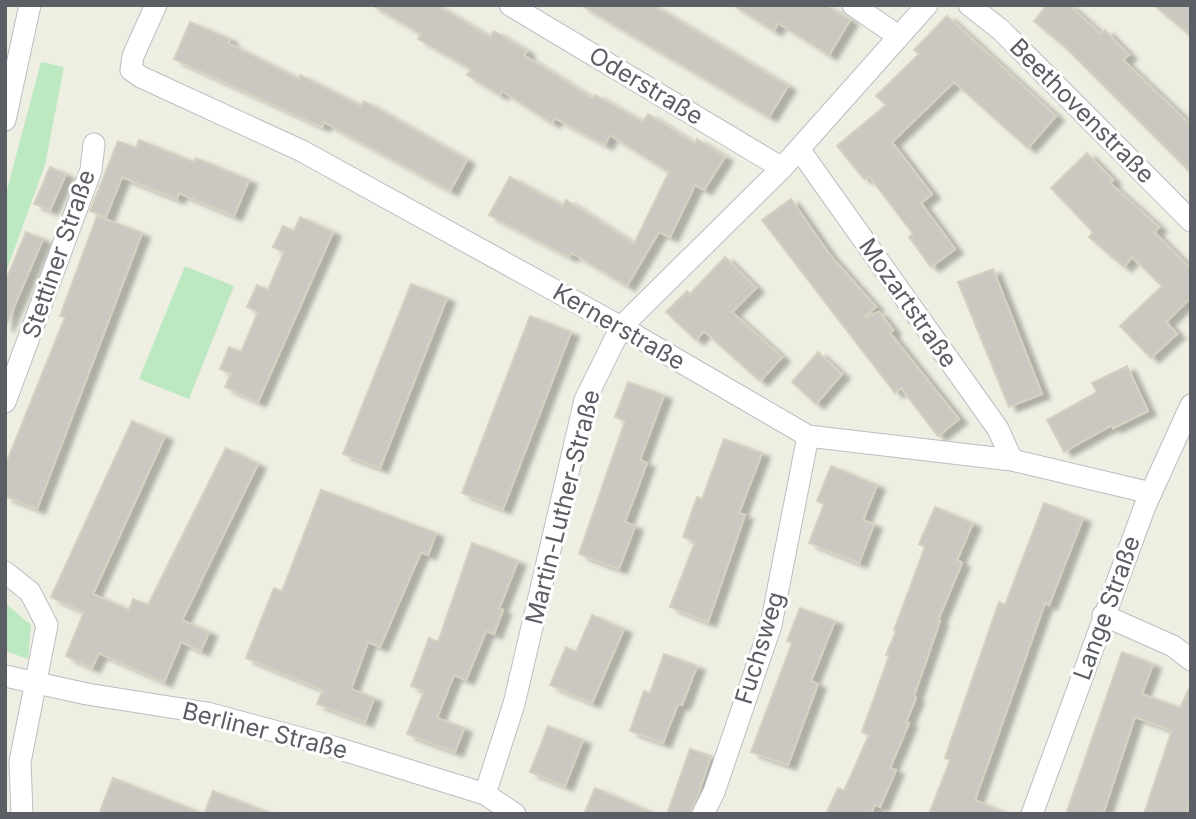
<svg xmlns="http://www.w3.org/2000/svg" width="1196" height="819" viewBox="0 0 1196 819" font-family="Inter,sans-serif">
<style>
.green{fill:#bde9c2}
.building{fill:#cac8c0;stroke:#d5d1c1;stroke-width:2;filter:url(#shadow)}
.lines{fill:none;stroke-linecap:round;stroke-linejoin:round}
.minor-casing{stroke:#bbbdc3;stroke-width:23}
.minor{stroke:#fff;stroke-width:21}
.labels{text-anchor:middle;stroke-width:6;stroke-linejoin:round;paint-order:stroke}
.street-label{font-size:24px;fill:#5b5f65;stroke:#fff}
</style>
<defs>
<filter id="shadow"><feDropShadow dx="8" dy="4.5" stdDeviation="2" flood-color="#0004"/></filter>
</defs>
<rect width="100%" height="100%" fill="#efeee3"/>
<g class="green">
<polygon points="41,62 64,67 45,165 5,275 5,197"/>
<polygon points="185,266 234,286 189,399 139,379"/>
<polygon points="5,603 31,625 28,659 5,651"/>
</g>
<g class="building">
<polygon points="372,5 436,5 490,37 494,31 527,51 524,55 593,99 595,95 643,122 648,114 695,144 697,139 725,157 704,190 695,185 670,237 659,232 627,286 572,253 569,257 489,215 510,177 563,206 566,200 634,244 669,172 610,135 605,145 555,118 552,123 502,91 500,95 467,75 471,69 418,39 421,34"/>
<polygon points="581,5 652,5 788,86 769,117"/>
<polygon points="733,5 825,5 850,20 829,55 778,23 774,31"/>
<polygon points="1047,5 1069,5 1101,34 1105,30 1129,55 1123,60 1191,125 1191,173 1064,46 1034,21"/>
<polygon points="1154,5 1191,5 1191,36"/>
<polygon points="947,16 1056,116 1028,148 954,82 892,142 932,194 921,203 955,249 931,267 909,237 913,234 869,176 864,179 837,146 886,105 876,96 919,54 914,50"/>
<polygon points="190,22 230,39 228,43 299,79 300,75 361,106 364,101 467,160 450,191 324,122 322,127 174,59"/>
<polygon points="139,140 194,162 196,158 249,180 234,216 179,193 177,199 122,177 106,217 90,211 118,141 136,148"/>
<polygon points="1087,153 1113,180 1110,183 1159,227 1154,232 1191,269 1191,297 1166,322 1177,334 1151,358 1120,326 1162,286 1132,257 1124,267 1089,237 1093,232 1051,188"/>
<polygon points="50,167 66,174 50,210 34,204"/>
<polygon points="791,199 830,255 876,307 864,317 879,312 893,330 890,333 959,419 938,436 901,388 895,393 762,220"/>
<polygon points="97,216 142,233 37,509 5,496 5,466 65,317 60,316"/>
<polygon points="300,217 333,232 258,402 225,387 231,374 220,369 229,347 241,352 258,312 247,307 257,285 268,290 284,252 273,247 283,226 294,231"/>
<polygon points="26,232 43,239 5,328 5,282"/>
<polygon points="725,257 756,288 732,312 782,357 760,381 704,331 696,340 666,312 687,291 690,294"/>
<polygon points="993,269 1042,394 1009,407 958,282"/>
<polygon points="411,284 447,298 380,468 343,454"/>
<polygon points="530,316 571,332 503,509 462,493"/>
<polygon points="818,352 842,374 816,404 792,382"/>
<polygon points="1127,366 1148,411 1113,428 1112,425 1064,452 1047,420 1097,392 1092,383"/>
<polygon points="628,382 664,395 640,460 647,463 625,522 635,526 619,569 579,554 625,421 615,417"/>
<polygon points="132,421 165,436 93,594 129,610 133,599 148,605 226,448 258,464 182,620 209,632 201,651 181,642 164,682 99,653 92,668 66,656 84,612 51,597"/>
<polygon points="724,439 762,453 739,513 745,515 708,622 670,607 695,542 683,537 697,497 702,499"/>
<polygon points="831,466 877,485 863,520 874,524 859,563 809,543 824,504 817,501"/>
<polygon points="321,490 436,533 428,555 421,552 380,647 368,642 351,689 374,698 365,722 317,704 323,690 246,658 274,588 282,591"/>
<polygon points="1044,503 1083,518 1049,605 1045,603 975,800 1008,814 929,814 950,760 945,758 999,602 1005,605"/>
<polygon points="935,507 973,523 957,560 962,563 938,620 940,621 914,696 916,698 906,722 909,723 890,768 896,770 880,807 875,804 871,814 826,814 838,788 844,791 869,735 862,732 889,656 886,655 896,631 894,630 925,547 919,544"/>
<polygon points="472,543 518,561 499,609 503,610 494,634 486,631 466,680 454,675 437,718 464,728 455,752 407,734 424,691 411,686 429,638 438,642"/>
<polygon points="800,608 835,621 811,681 818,684 788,765 751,752 792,643 787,641"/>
<polygon points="592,615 624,629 592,703 550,685 566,647 576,652"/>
<polygon points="1122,652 1153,664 1142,694 1180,708 1191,685 1191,799 1186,814 1144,814 1172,730 1135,717 1103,814 1066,814"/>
<polygon points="664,654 697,666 682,705 678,704 663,743 630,731 644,691 650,693"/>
<polygon points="548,726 583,740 565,786 530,772"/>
<polygon points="690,749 711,756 698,795 690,814 667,814"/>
<polygon points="113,778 201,813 201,814 99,814"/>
<polygon points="595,788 655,814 584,814"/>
<polygon points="213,791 267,812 266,814 204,814"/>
</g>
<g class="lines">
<g class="minor-casing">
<g id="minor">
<polyline points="156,5 133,56 131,70 141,77 302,151 621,327 808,436 1012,460 1151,493"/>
<polyline points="510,5 782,168"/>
<polyline points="853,5 898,36"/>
<polyline points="969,5 1001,30 1191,221"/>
<polyline points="5,120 30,5"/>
<polyline points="799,149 998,429 1012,460"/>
<polyline points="5,402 91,170 94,144"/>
<polyline points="5,572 30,592 47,625 20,762 22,814"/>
<polyline points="1103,615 1173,646 1191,660"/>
<polyline points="5,676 87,694 207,713 337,748 485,794 515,814"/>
<polyline points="485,794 514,704 585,400 621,327 782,168 927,5"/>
<polyline points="703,814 714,792 771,625 808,436"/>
<polyline points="1032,814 1145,506 1191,405"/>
</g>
</g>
<use href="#minor" class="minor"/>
</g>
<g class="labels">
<g class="street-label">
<text transform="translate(646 86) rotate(31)" y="8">Oderstraße</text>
<text transform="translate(1082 111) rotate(45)" y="8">Beethovenstraße</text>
<text transform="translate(59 254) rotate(-71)" y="8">Stettiner Straße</text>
<text transform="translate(908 303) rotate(55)" y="8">Mozartstraße</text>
<text transform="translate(619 327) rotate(30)" y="8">Kernerstraße</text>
<text transform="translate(563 507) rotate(-76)" y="8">Martin-Luther-Straße</text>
<text transform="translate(1107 608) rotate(-70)" y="8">Lange Straße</text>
<text transform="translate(760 648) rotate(-73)" y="8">Fuchsweg</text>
<text transform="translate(265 731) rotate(14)" y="8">Berliner Straße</text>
</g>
</g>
<rect width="1196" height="819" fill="none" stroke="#5b5f65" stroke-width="14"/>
</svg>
